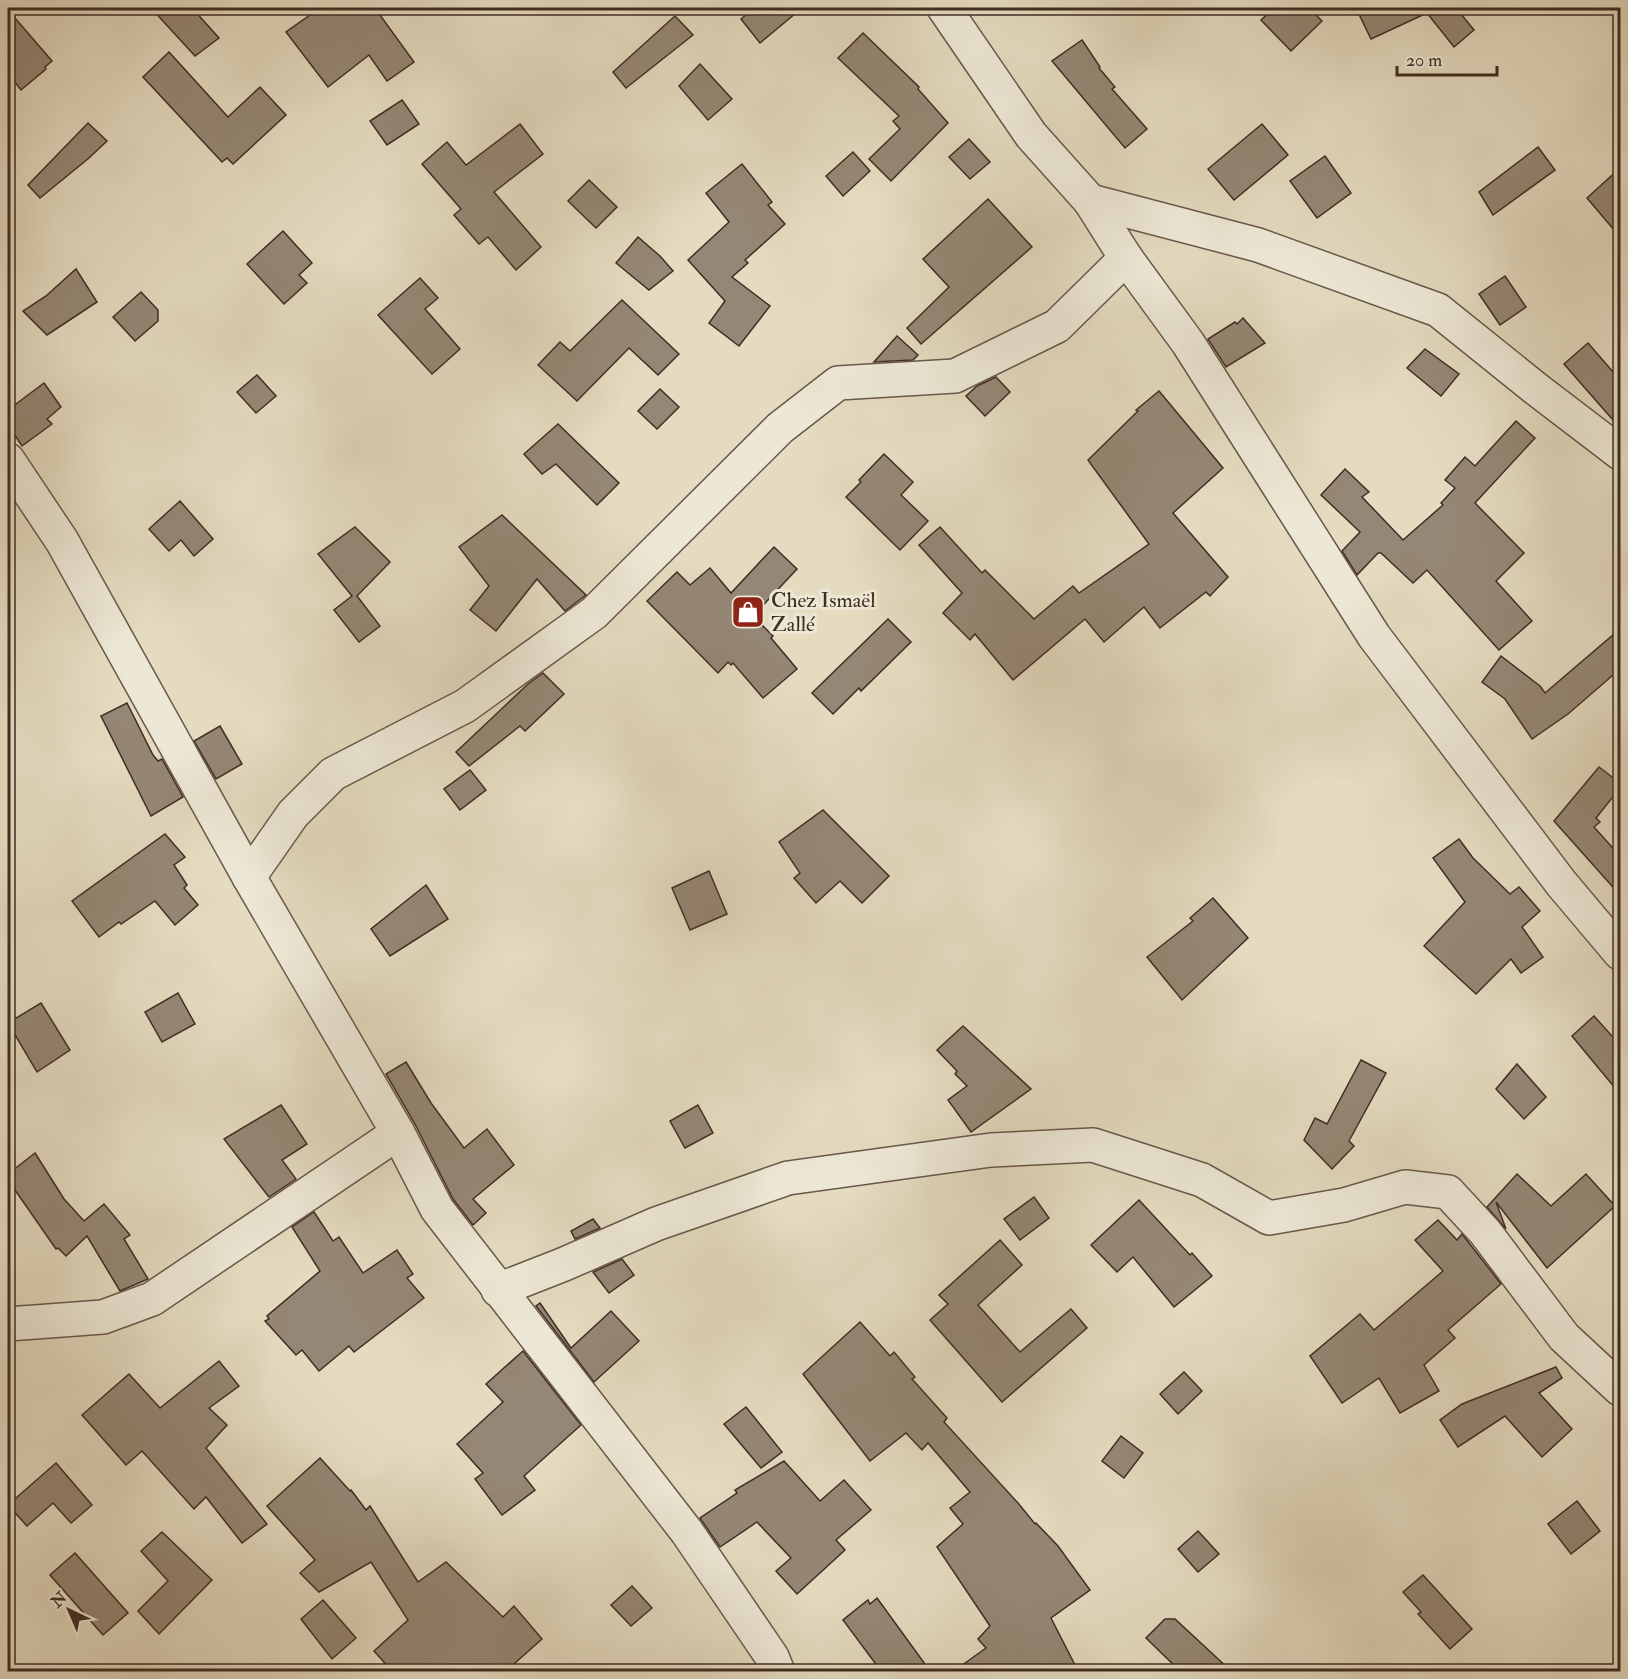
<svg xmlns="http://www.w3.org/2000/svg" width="1628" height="1679" viewBox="0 0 1628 1679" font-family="'IM FELL Double Pica',serif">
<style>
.building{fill:#958775;stroke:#402d23;stroke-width:1.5}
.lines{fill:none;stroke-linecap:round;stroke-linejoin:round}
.minor-casing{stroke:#69584a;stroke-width:36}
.minor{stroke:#ede8d6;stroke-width:33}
.labels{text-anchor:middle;stroke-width:6;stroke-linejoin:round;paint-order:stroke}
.poi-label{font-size:21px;fill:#402d23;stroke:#ede8d6;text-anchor:start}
</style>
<rect width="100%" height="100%" fill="#e4dbc0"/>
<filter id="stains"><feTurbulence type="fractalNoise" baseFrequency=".00333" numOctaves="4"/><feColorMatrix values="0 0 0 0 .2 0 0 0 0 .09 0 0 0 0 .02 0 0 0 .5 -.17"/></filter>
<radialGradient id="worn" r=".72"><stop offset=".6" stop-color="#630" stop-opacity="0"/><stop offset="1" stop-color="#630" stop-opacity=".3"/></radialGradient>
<g class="building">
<polygon points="151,8 192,8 219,38 195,56"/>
<polygon points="320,8 375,8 414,62 387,81 369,55 328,87 286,32"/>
<polygon points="754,8 802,8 760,43 741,19"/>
<polygon points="1274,8 1309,8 1322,21 1291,51 1261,20"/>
<polygon points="1356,8 1456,8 1474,30 1454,47 1427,13 1371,39"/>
<polygon points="8,10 52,61 45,67 46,69 21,90 8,73"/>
<polygon points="675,16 693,35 626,88 613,72"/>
<polygon points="863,33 919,87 918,89 948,123 891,181 869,159 900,129 893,121 899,116 838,58"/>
<polygon points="1082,40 1100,67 1099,68 1115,87 1112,89 1147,129 1125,148 1052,61"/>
<polygon points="169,52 228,117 260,87 286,115 233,164 227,158 222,162 143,77"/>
<polygon points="700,64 732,99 708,120 679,86"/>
<polygon points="402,100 419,124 387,145 370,121"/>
<polygon points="88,123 107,141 89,158 40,198 28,185"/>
<polygon points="520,124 543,154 494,192 541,247 516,270 488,237 479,244 454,215 461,209 422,164 447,142 466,165"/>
<polygon points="1262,124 1288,155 1234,200 1208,169"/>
<polygon points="969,139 990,162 970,179 949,157"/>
<polygon points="1538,147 1555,170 1493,215 1479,192"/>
<polygon points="853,152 870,171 843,196 826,176"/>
<polygon points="1325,156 1351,193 1317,218 1290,181"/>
<polygon points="742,164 772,202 768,205 785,224 745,260 748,263 732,277 770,306 739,346 709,323 725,301 688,260 729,222 706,193"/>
<polygon points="1620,168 1620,237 1587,198"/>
<polygon points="589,180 617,207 596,228 568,201"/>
<polygon points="988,199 1032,247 921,344 907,328 949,287 923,259"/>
<polygon points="283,231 312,263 299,275 307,283 284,304 247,264"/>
<polygon points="638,237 660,256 673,271 649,290 616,263"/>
<polygon points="76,269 97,302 47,335 23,311 46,296"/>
<polygon points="1505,276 1526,307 1500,325 1479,294"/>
<polygon points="420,278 438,298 425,309 460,349 432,374 378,315"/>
<polygon points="141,292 158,310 158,321 135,341 113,317"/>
<polygon points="622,300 679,354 658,375 629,348 577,401 538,365 560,342 570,351"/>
<polygon points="1243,318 1265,343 1226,367 1208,339 1235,322 1237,324"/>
<polygon points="897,336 918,355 913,360 874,362"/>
<polygon points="1588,343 1620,380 1620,428 1564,364"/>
<polygon points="1425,349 1459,374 1441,396 1407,368"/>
<polygon points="257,375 276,396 256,413 237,392"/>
<polygon points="996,377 1010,392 985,416 966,396 977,386"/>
<polygon points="44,383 61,407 47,419 52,424 22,446 8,425 8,410"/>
<polygon points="660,389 679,407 657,429 638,411"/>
<polygon points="1159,391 1223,468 1173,513 1228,577 1210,596 1206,592 1160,628 1144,607 1104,642 1085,619 1013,680 975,634 970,640 943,613 962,593 919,545 940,527 982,573 985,570 1034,619 1073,586 1079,593 1149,544 1088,460 1138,411 1136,410"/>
<polygon points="1516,421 1535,438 1475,503 1524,553 1496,581 1532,621 1499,650 1427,570 1413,583 1381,553 1378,553 1357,575 1342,551 1360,532 1321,495 1345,469 1369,492 1362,497 1403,540 1443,505 1441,503 1455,488 1445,480 1465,457 1475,466"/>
<polygon points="558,424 619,483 597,505 556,464 542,474 524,454"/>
<polygon points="884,454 913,482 901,495 928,521 900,550 846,497 861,482 859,480"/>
<polygon points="180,501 213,539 194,556 181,540 169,551 149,529"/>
<polygon points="502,515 586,595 565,611 537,579 496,631 470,610 489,586 459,547"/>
<polygon points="355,527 390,562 357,596 380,626 359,642 334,610 352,596 318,554"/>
<polygon points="774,547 797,569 753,616 773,636 771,638 797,669 763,698 733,663 731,665 728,662 718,673 647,601 677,572 690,585 710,568 731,593"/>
<polygon points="888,619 911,642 861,691 859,688 833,714 812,693"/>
<polygon points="1620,629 1620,669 1568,714 1532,739 1505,699 1482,682 1501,656 1540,686 1545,693"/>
<polygon points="543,673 564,694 525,731 520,726 469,766 456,752 528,684"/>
<polygon points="127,703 153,755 158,761 162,759 183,797 151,816 101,716"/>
<polygon points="220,726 242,764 216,779 194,741"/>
<polygon points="1599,767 1620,783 1620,788 1596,818 1600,822 1594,827 1620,856 1620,895 1554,821"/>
<polygon points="470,770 486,790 460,810 444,789"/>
<polygon points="823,810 889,876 862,903 840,881 816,903 794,878 800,873 779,842"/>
<polygon points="165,834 185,857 174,865 187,885 184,888 198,905 175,925 155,901 121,924 119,922 99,937 72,901"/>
<polygon points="1459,839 1473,858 1510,894 1519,887 1540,911 1522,927 1543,957 1521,973 1511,959 1476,994 1424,946 1465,902 1433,858"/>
<polygon points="709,871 727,914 690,930 672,888"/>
<polygon points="426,885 448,919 390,956 371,929"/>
<polygon points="1213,898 1248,938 1182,1000 1147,957 1193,921 1190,918"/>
<polygon points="178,993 195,1024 162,1042 145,1012"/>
<polygon points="41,1003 70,1050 37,1072 8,1023"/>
<polygon points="1594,1016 1620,1045 1620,1094 1572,1036"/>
<polygon points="963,1026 1031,1089 971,1132 948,1100 967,1086 955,1074 957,1071 937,1050"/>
<polygon points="1361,1060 1386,1073 1349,1141 1354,1146 1332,1169 1304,1140 1315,1118 1327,1124"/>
<polygon points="406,1062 431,1103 464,1148 487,1129 514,1165 473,1199 486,1213 473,1225 453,1199 415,1124 386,1074"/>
<polygon points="1517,1064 1546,1097 1524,1119 1496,1089"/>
<polygon points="281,1105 307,1144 282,1160 296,1179 269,1197 224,1139"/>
<polygon points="698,1105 713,1133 685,1148 670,1121"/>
<polygon points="35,1153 64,1199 84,1221 104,1204 130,1235 124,1239 148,1279 120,1291 87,1236 66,1256 58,1248 56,1249 8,1180 8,1174"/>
<polygon points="1517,1174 1551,1206 1586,1174 1615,1206 1547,1268 1496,1202 1506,1229 1487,1207"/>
<polygon points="1034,1197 1049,1218 1020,1240 1004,1219"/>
<polygon points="1139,1200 1190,1255 1192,1253 1212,1276 1174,1307 1133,1257 1117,1272 1091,1245"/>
<polygon points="314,1212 333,1241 339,1237 363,1273 397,1250 413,1274 407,1278 424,1298 354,1352 349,1346 319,1371 302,1350 296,1355 265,1321 269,1319 267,1316 320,1271 292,1227"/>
<polygon points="593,1219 600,1228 575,1239 571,1231"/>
<polygon points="1438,1220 1457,1240 1462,1234 1501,1284 1448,1330 1455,1338 1424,1365 1439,1391 1400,1413 1379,1378 1342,1403 1310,1356 1360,1314 1374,1330 1443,1271 1415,1240"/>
<polygon points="1000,1240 1022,1265 978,1305 1020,1352 1071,1309 1087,1328 1002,1402 930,1320 948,1304 939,1295"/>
<polygon points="622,1259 634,1275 609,1293 593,1272"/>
<polygon points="540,1303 571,1348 611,1311 639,1341 594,1382 536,1306"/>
<polygon points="860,1322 890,1356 894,1352 915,1377 912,1379 947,1418 944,1422 1018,1503 1035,1524 1036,1523 1058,1546 1090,1590 1051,1618 1078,1671 954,1671 986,1648 978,1639 990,1626 937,1547 963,1524 950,1508 970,1492 928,1443 922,1450 906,1433 870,1461 803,1374"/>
<polygon points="523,1351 581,1425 524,1476 535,1490 502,1515 475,1479 483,1473 457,1444 503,1402 486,1384"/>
<polygon points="219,1361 239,1386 209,1408 227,1425 206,1448 267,1524 242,1543 206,1497 194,1509 142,1451 126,1465 82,1415 129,1374 160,1408"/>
<polygon points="1556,1367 1562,1378 1539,1393 1572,1429 1542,1457 1505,1416 1458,1447 1440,1420 1462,1404"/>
<polygon points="1184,1372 1202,1391 1178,1414 1160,1394"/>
<polygon points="746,1407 782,1452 761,1468 724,1424"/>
<polygon points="1121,1436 1143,1453 1124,1478 1102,1461"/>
<polygon points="320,1458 350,1491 351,1490 366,1510 370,1506 418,1582 446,1562 503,1617 514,1606 542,1639 506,1671 392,1671 374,1651 408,1620 371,1562 319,1592 300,1573 315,1560 267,1506"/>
<polygon points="784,1461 820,1501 844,1480 871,1510 836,1540 845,1550 797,1594 776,1571 791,1558 757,1522 720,1547 700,1518 737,1493 735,1490"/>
<polygon points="56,1463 92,1505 71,1523 53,1503 27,1526 8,1505"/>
<polygon points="1577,1501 1600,1531 1571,1554 1548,1524"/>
<polygon points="1198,1531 1219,1554 1198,1572 1178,1549"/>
<polygon points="162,1532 212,1580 159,1634 138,1611 168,1581 141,1551"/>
<polygon points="75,1553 128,1613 103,1635 50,1575"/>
<polygon points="1423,1575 1472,1629 1450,1649 1418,1614 1421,1612 1403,1592"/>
<polygon points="632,1586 652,1608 631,1626 611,1605"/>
<polygon points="877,1598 930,1671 881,1671 843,1620 868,1600 870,1604"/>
<polygon points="323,1600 356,1638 332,1659 301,1619"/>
<polygon points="1165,1619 1175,1619 1231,1671 1180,1671 1146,1638"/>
</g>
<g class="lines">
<g class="minor-casing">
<g id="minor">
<polyline points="944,8 1031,135 1090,201 1126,258 1188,343 1374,636 1561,883 1620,953"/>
<polyline points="1090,201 1258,245 1438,310 1535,388 1620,453"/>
<polyline points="8,460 62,541 249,877 398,1133 437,1209 687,1532 772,1657 778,1672"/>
<polyline points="249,877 293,814 333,774 465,706 594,613 780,428 838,383 955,376 1057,326 1126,258"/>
<polyline points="498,1290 562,1265 656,1224 788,1178 991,1150 1093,1145 1202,1180 1269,1218 1344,1205 1405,1187 1448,1192 1485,1232 1564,1337 1620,1389"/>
<polyline points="8,1324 103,1317 152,1299 398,1133"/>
</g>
</g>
<use href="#minor" class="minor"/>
</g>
<defs>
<g id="shop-square" transform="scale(1.725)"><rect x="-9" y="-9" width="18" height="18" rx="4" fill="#8f2418" stroke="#ede8d6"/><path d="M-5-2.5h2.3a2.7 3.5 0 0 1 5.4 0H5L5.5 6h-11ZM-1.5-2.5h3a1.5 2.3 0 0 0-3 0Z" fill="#fff"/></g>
</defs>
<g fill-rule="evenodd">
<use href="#shop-square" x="748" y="612"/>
</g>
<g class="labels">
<g class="poi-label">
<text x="771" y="607">Chez Ismaël<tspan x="771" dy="24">Zallé</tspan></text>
</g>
</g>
<rect width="1628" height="1679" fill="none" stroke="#e4dbc0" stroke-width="30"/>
<rect x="9" y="9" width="1610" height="1661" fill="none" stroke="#402d23" stroke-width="3"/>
<rect x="15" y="15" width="1598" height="1649" fill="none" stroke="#402d23" stroke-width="1.5"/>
<g transform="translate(69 1610) rotate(316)" stroke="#ede8d6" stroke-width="4.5" paint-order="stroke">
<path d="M0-4.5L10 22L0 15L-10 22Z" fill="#402d23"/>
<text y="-9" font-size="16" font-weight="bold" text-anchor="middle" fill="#402d23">N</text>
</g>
<path d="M1397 66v9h100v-9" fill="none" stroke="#402d23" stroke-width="3"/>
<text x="1406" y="66" font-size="18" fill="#402d23" stroke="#ede8d6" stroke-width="4.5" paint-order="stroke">20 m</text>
<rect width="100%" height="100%" filter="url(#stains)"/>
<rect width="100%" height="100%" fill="url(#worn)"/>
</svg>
